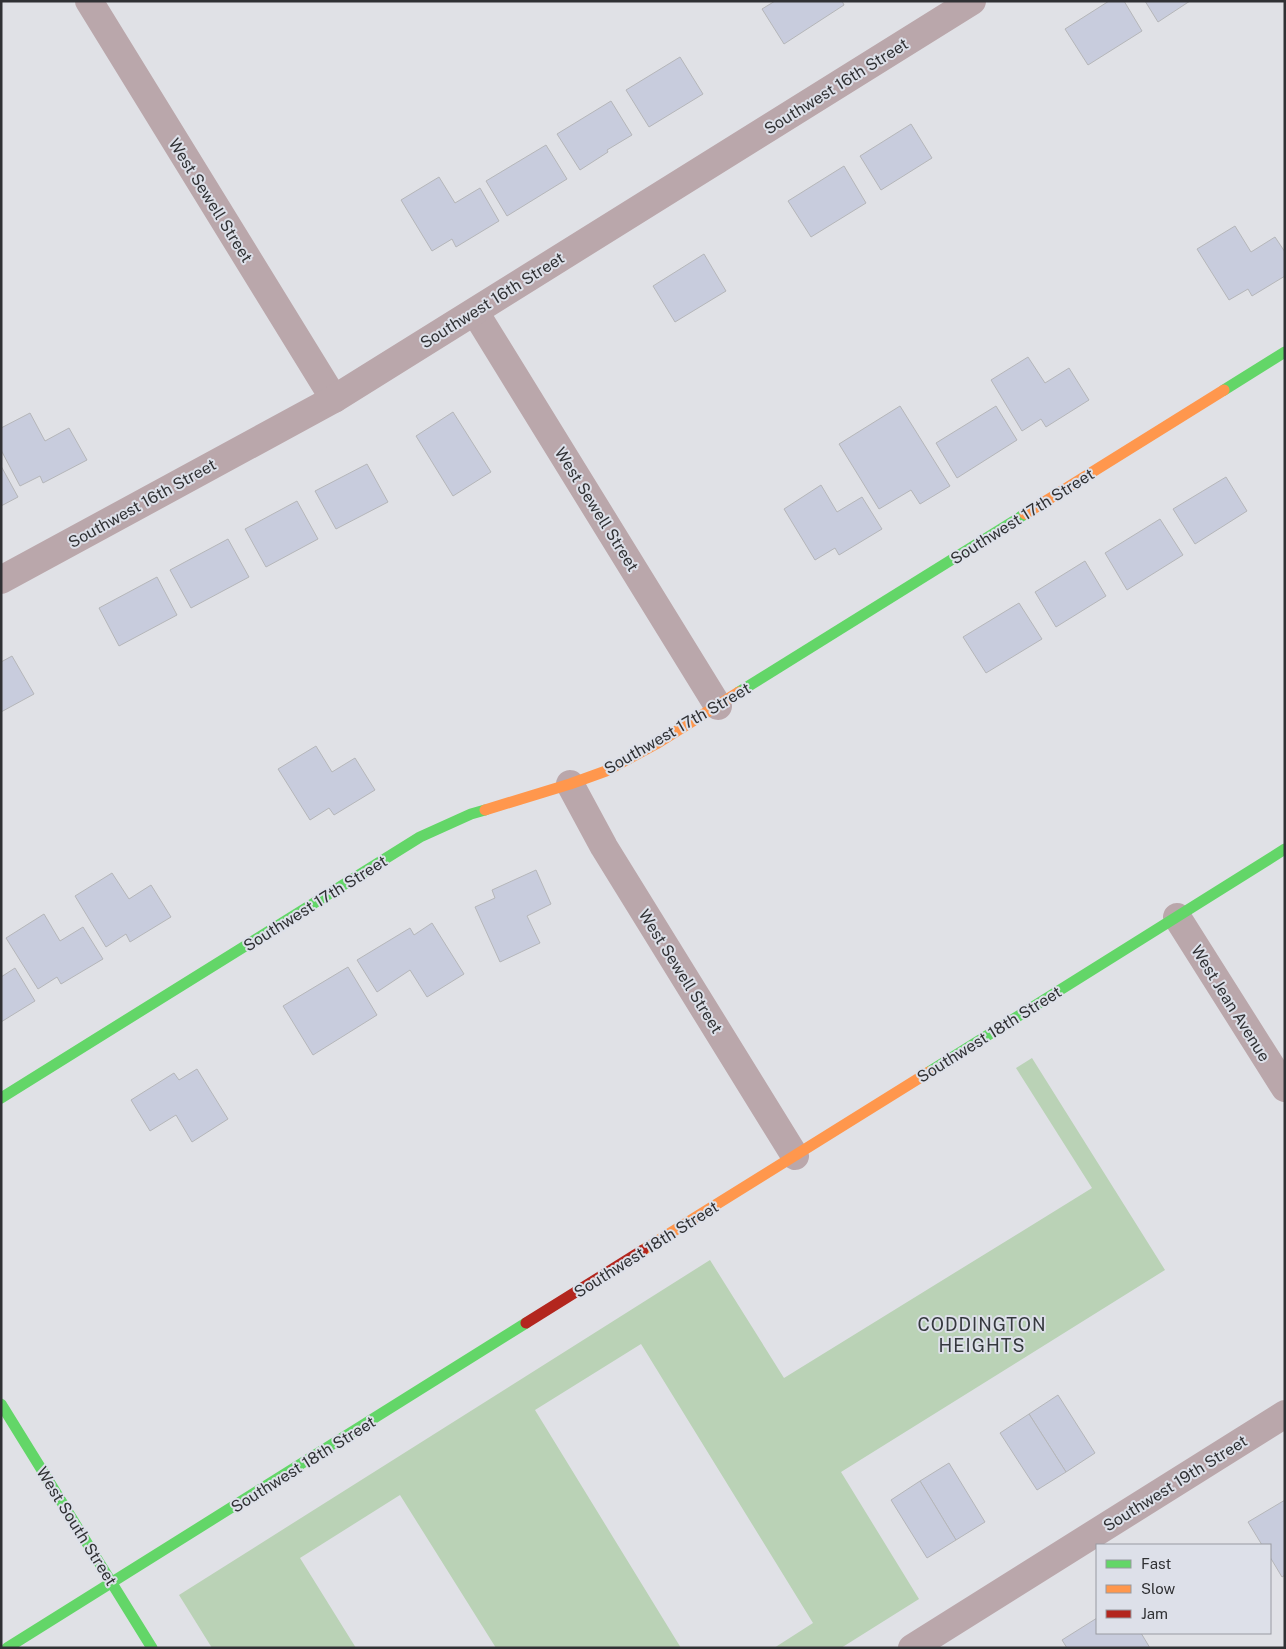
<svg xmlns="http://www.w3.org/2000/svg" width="1286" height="1649" viewBox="0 0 1286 1649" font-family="'Public Sans',sans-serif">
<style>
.green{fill:#bad2b6}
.building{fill:#c8ccdd;stroke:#b5b6b9}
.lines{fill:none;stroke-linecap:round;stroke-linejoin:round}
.street{stroke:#baa7ab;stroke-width:28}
.fast{stroke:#63d668;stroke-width:11}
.slow{stroke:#ff974d;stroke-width:11}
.jam{stroke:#b3261e;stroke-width:11}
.labels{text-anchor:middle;stroke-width:4;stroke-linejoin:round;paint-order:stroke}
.street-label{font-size:16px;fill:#303134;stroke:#dde0e9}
.neighbourhood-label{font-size:18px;letter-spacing:1px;fill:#35383e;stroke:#dde0e9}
</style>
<rect width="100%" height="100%" fill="#e0e1e6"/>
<polygon class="green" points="1032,1058 1165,1270 841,1472 919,1599 841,1648 774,1648 813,1623 641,1344 535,1410 681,1648 496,1648 400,1495 300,1558 356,1648 212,1648 179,1595 710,1260 784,1378 1092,1188 1016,1068"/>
<g class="building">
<polygon points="775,1 842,1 844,5 784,44 762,9"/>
<polygon points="1109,1 1124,1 1142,31 1088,65 1065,29"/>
<polygon points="1145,1 1190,1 1158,22"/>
<polygon points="680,57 703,94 649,127 626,90"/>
<polygon points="611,101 632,135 607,150 608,152 580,170 557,134"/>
<polygon points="911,124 932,158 881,190 860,156"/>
<polygon points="546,145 567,179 507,216 486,181"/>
<polygon points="844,166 866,203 811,237 788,201"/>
<polygon points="439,177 455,203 480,188 499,221 456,247 452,239 432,251 401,200"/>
<polygon points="1235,226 1251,252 1275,237 1285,252 1285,276 1252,296 1248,289 1229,300 1197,249"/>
<polygon points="704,254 726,291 675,322 653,286"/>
<polygon points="1028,357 1045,383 1069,368 1089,400 1046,427 1041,419 1022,431 991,380"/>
<polygon points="900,406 950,486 920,504 911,490 879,509 839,444"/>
<polygon points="996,406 1017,440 957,478 936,443"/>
<polygon points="453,412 491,472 453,496 416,436"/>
<polygon points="30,413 45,441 69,428 87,460 43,483 40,476 20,486 1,450 1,428"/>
<polygon points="367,464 388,502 336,529 315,491"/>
<polygon points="1,466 18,497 1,506"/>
<polygon points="1226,477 1247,511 1195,544 1173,509"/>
<polygon points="821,485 837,512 862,497 882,529 839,555 835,548 815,560 784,509"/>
<polygon points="297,501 318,539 266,567 245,529"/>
<polygon points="1160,519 1183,555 1127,590 1105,553"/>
<polygon points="228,539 249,577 191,608 170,570"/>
<polygon points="1085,561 1106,596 1056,627 1035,592"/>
<polygon points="157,577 177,615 119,646 99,608"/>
<polygon points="1019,603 1042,639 986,673 963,637"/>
<polygon points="12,656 34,694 1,712 1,662"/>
<polygon points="316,746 332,772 355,758 375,790 334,815 329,808 310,820 278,769"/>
<polygon points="536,870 551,904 527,916 540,943 500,962 475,907 495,898 492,890"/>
<polygon points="112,873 129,899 151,885 171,917 130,942 126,934 106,947 75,896"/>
<polygon points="44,914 60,941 83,927 103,959 61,984 57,977 38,989 6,938"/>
<polygon points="432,923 464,974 427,997 410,970 377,992 357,960 410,928 414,935"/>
<polygon points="348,967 377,1015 313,1055 283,1006"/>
<polygon points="15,968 35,1001 1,1022 1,977"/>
<polygon points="197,1069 228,1119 192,1142 176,1115 150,1131 131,1100 174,1073 179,1080"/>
<polygon points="1058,1395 1095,1453 1066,1472 1029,1414"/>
<polygon points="1029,1414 1066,1472 1037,1490 1000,1433"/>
<polygon points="949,1463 985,1522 956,1540 920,1481"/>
<polygon points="920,1481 956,1540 927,1558 891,1500"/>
<polygon points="1285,1500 1285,1575 1282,1577 1270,1557 1270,1545 1262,1545 1248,1522"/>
<polygon points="1097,1618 1097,1633 1141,1633 1150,1648 1067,1648 1062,1640"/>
</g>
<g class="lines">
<g class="street">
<polyline points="89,1 334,399"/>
<polyline points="475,312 718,706"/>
<polyline points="1,580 334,399 972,1"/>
<polyline points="570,784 604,847 795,1156"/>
<polyline points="1177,917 1285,1088"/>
<polyline points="912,1648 1285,1414"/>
</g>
<g class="fast">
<polyline points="1224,390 1285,352"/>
<polyline points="739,692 1025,514"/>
<polyline points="929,1072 1285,849"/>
<polyline points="1,1098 420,837 471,814 485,810"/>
<polyline points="1,1404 152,1648"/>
<polyline points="7,1648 526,1323"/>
</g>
<g class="slow">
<polyline points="1025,514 1224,390"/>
<polyline points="485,810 570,784 606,771 656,744 739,692"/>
<polyline points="643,1250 929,1072"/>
</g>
<polyline class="jam" points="526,1323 643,1250"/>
</g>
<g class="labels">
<g class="street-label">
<text transform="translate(836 86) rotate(-32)" y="6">Southwest 16th Street</text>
<text transform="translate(211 200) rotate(58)" y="6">West Sewell Street</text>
<text transform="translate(492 300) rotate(-32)" y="6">Southwest 16th Street</text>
<text transform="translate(142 503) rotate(-29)" y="6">Southwest 16th Street</text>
<text transform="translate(597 509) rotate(58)" y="6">West Sewell Street</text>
<text transform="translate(1022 516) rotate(-32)" y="6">Southwest 17th Street</text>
<text transform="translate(677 728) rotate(-30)" y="6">Southwest 17th Street</text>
<text transform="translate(315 903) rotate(-32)" y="6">Southwest 17th Street</text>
<text transform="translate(681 971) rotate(58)" y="6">West Sewell Street</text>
<text transform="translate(1231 1003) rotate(58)" y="6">West Jean Avenue</text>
<text transform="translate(989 1034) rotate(-32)" y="6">Southwest 18th Street</text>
<text transform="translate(646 1249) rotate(-32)" y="6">Southwest 18th Street</text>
<text transform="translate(303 1464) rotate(-32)" y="6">Southwest 18th Street</text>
<text transform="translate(1175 1483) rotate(-32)" y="6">Southwest 19th Street</text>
<text transform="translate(77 1526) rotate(58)" y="6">West South Street</text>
</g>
<g class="neighbourhood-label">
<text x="982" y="1331">CODDINGTON<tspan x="982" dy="21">HEIGHTS</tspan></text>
</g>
</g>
<rect width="1286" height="1649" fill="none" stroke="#303134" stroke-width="5"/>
<rect x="1096" y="1544" width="175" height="90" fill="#dde0e9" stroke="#989aa1"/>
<rect x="1106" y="1560" width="25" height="8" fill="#63d668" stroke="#989aa1"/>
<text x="1141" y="1569" font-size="15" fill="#303134">Fast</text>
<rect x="1106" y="1585" width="25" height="8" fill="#ff974d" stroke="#989aa1"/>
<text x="1141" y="1594" font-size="15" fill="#303134">Slow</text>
<rect x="1106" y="1610" width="25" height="8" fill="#b3261e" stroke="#989aa1"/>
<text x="1141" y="1619" font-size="15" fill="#303134">Jam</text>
</svg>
